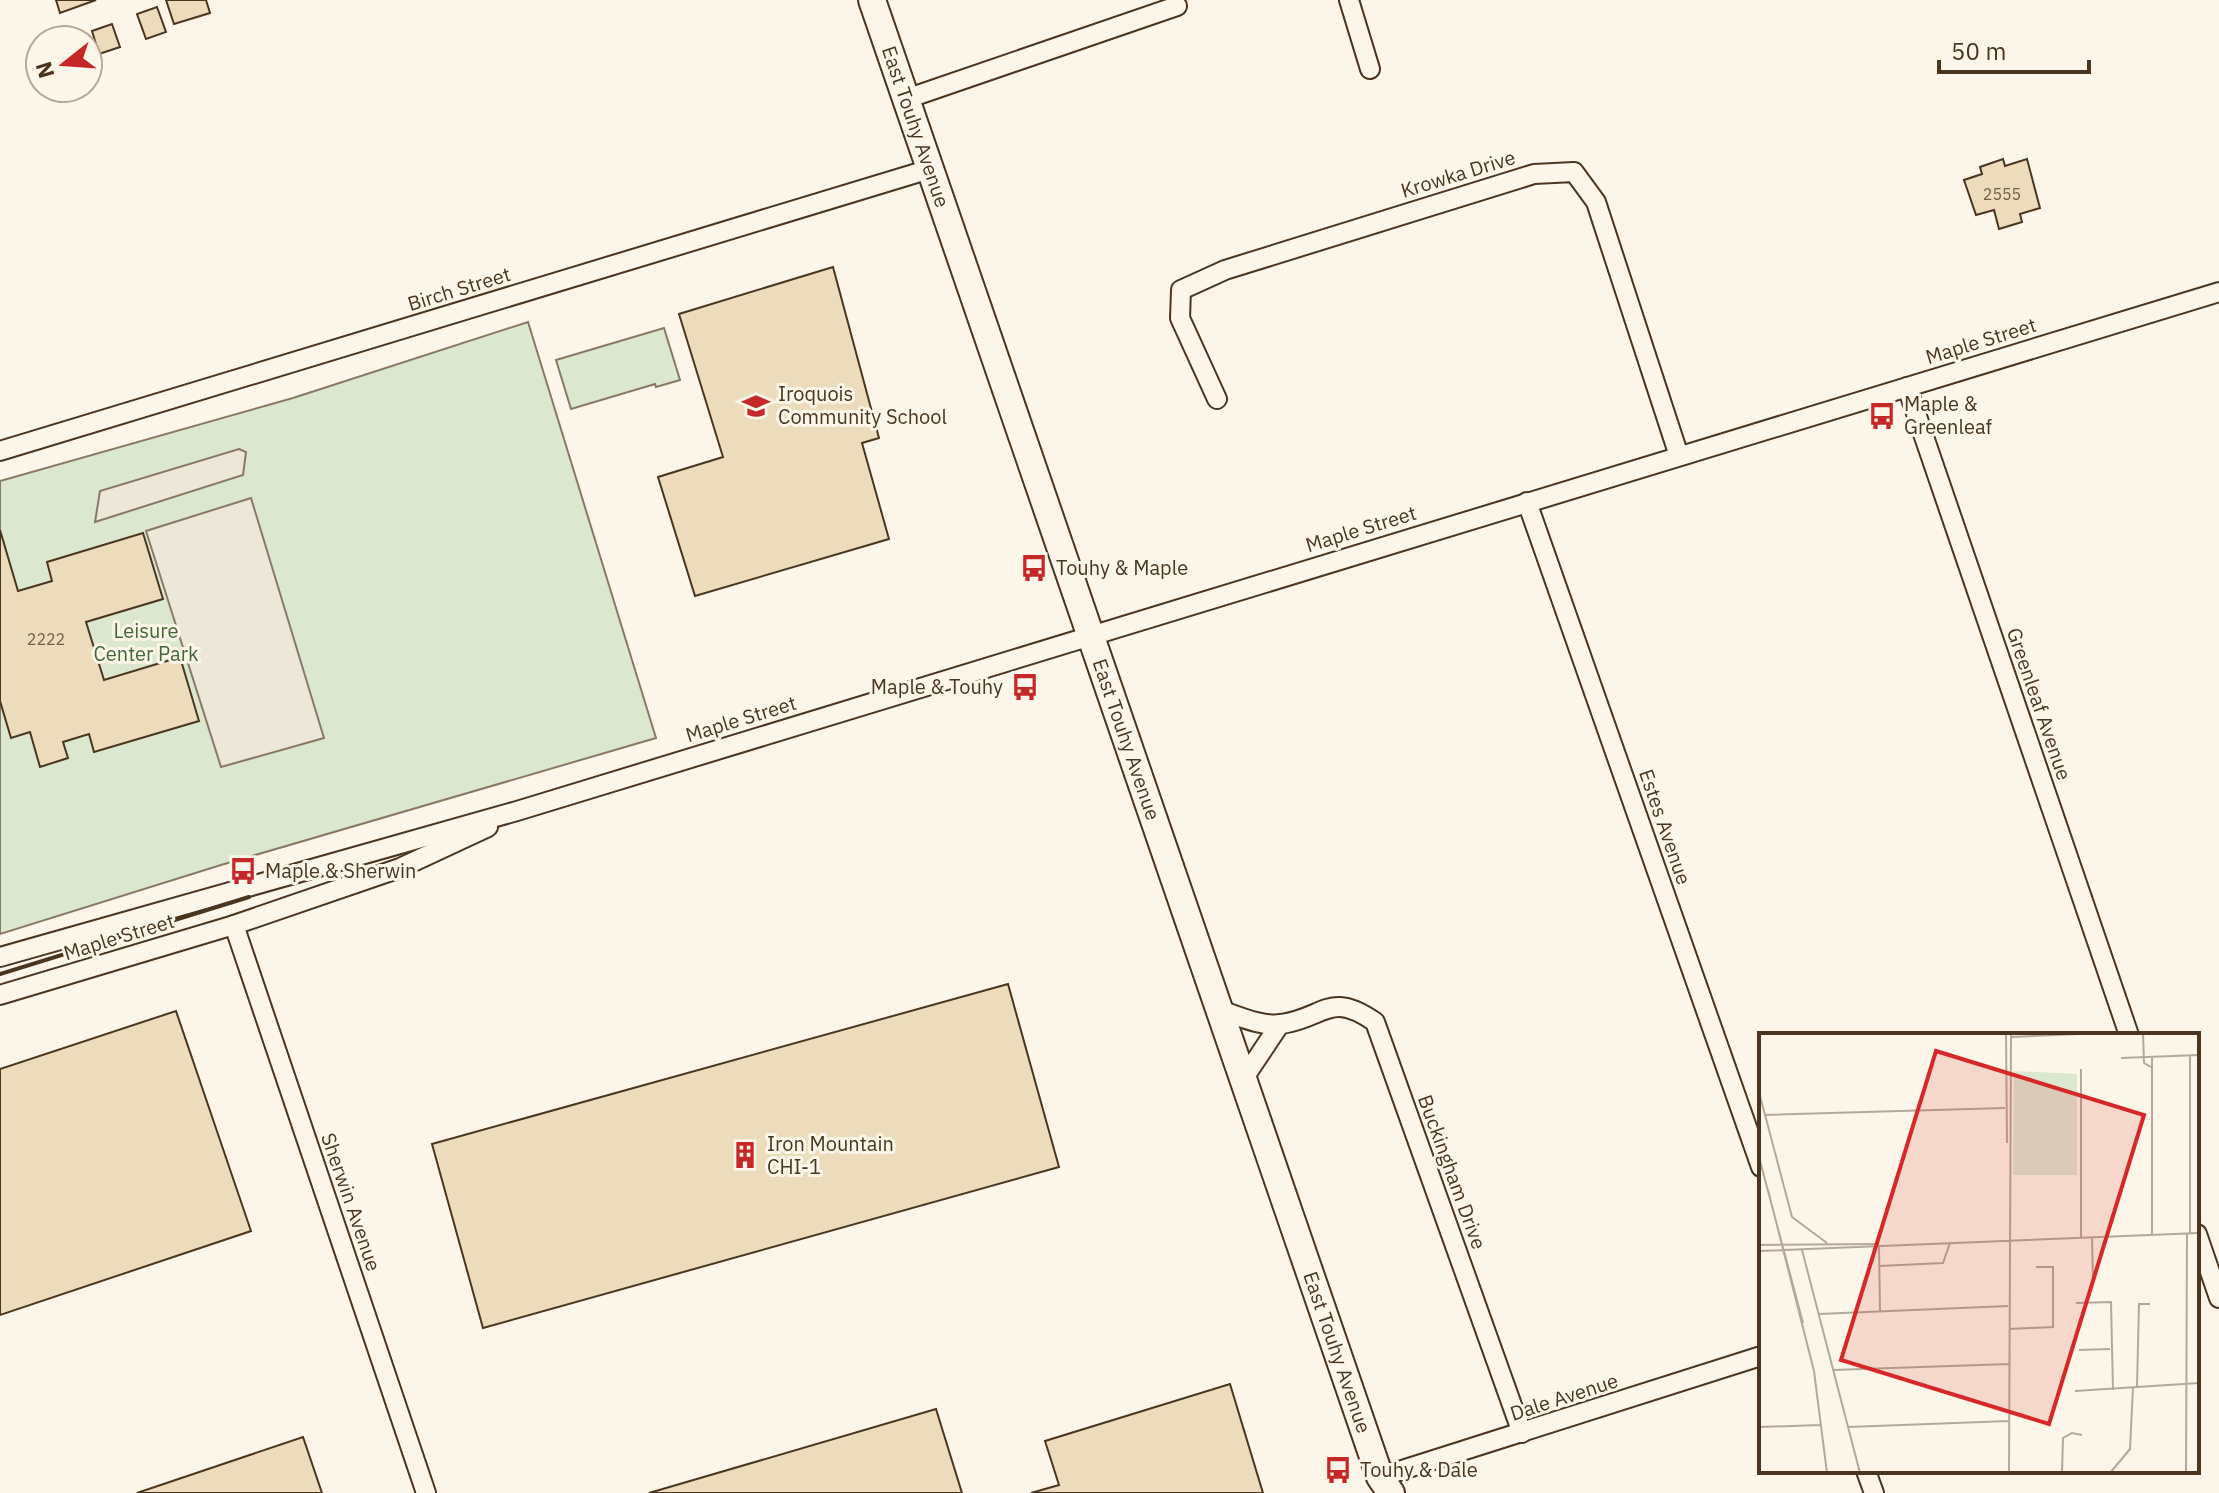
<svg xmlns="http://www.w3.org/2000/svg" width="2219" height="1493" viewBox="0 0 2219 1493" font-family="'IBM Plex Sans',sans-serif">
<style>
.green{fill:#dce7d0;stroke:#887966;stroke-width:2}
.parking{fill:#ede7d9;stroke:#887966;stroke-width:2}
.building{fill:#ecdcbc;stroke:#4a3520;stroke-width:2}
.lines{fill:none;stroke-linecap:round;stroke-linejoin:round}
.street-casing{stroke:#4a3520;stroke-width:22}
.secondary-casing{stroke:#4a3520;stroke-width:30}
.street{stroke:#fbf6e9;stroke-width:18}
.secondary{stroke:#fbf6e9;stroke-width:26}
.wall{stroke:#4a3520;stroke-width:4}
.labels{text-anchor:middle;stroke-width:6;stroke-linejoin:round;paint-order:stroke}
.number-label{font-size:16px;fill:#725f47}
.street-label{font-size:20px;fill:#4a3520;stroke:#fbf6e9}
.poi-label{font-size:20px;fill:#4a3520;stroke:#fbf6e9;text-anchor:start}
.park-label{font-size:20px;fill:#436837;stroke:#fbf6e9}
.inset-road{fill:none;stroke:#b4a999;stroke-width:2}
.view{fill:#d62828;fill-opacity:0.15;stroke:#d62828;stroke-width:4}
.inset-edge{fill:none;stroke:#4a3520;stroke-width:4}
</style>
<rect width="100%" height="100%" fill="#fbf6e9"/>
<g class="green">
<polygon points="528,322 656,738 221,865 0,934 0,481 293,398"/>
<polygon points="664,328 680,380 656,387 655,384 571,409 556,360"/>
</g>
<g class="parking">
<polygon points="239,449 246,452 243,475 95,522 100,491"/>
<polygon points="251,498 324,738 221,767 146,531"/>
</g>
<g class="building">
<polygon points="56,0 96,0 60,13"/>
<polygon points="166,0 206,0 210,13 174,24"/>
<polygon points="157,7 166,32 146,39 137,14"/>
<polygon points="112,24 120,47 99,54 92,31"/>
<polygon points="2003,159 2005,166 2027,159 2040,208 2020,214 2022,222 1999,229 1994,210 1976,215 1964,180 1982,174 1980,167"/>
<polygon points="833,267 879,438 862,443 889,539 695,596 658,477 723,457 679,314"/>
<polygon points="0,530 18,591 52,581 47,562 143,533 163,599 86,622 104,680 180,657 199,721 94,752 89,734 63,742 68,758 40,767 30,732 11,738 0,701"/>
<polygon points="1008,984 1059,1167 483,1328 432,1144"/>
<polygon points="176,1011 251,1231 0,1315 0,1069"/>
<polygon points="1230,1384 1263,1493 1031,1493 1059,1485 1045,1441"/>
<polygon points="936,1409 962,1493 649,1493"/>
<polygon points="303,1437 322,1493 137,1493"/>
</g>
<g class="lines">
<g class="street-casing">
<g id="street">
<polyline points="1349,0 1370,69"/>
<polyline points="906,99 1177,6"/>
<polyline points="1907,387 2129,1035"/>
<polyline points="1217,399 1180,318 1181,290 1225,270 1534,174 1574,172 1596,202 1679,456"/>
<polyline points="0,451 930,169"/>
<polyline points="1527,502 1761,1167"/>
<polyline points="234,925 426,1493"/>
<polyline points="0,957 517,811 2219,292"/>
<polyline points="0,995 234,925 400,868 488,827"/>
<path d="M1220 1010C1238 1016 1262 1027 1281 1024 1325 1018 1329 990 1375 1022L1522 1433"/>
<polyline points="1244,1078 1280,1024"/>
<polyline points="2197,1234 2219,1298"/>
<polyline points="1866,1471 1874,1493"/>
<polyline points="1380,1477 1761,1356"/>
</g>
</g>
<g class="secondary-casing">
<g id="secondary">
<path id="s1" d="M872 0 1380 1477 1391 1493"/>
</g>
</g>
<use href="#street" class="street"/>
<use href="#secondary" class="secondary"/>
<polyline class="wall" points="0,974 249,897"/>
</g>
<defs>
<g id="school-bare" transform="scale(2.16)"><path d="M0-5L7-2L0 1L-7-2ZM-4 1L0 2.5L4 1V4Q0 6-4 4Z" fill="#c62828" stroke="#fbf6e9" stroke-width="2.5" paint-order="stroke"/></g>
<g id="bus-bare" transform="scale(2.16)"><path d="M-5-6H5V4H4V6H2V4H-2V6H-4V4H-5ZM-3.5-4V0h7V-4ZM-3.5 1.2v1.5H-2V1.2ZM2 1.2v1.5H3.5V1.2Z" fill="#c62828" stroke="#fbf6e9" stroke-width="2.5" paint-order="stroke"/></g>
<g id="building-bare" transform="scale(2.16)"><path d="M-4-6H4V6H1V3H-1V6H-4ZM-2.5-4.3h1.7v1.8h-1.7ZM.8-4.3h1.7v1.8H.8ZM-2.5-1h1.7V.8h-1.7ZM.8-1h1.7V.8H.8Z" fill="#c62828" stroke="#fbf6e9" stroke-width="2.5" paint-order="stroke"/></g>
</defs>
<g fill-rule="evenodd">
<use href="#school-bare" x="756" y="406"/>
<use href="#bus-bare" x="1882" y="416"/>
<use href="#bus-bare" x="1034" y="568"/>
<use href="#bus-bare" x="1025" y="687"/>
<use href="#bus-bare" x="243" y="871"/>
<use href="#building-bare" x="745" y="1155"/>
<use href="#bus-bare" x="1338" y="1470"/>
</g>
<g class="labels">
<g class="number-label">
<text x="2002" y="200">2555</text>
<text x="46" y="645">2222</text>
</g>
<g class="street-label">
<text dy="7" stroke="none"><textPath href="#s1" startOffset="134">East Touhy Avenue</textPath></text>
<text transform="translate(1458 174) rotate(-17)" y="7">Krowka Drive</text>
<text transform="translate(459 289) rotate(-17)" y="7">Birch Street</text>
<text transform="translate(1981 341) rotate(-17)" y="7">Maple Street</text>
<text transform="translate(1361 529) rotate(-17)" y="7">Maple Street</text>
<text transform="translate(2039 704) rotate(71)" y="7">Greenleaf Avenue</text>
<text transform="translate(741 719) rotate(-17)" y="7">Maple Street</text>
<text dy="7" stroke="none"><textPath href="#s1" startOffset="782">East Touhy Avenue</textPath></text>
<text transform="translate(1665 827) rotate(71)" y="7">Estes Avenue</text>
<text transform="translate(119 937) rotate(-17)" y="7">Maple Street</text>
<text transform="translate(1452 1172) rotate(70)" y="7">Buckingham Drive</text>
<text transform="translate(351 1202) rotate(71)" y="7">Sherwin Avenue</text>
<text dy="7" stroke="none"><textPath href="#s1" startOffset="1430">East Touhy Avenue</textPath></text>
<text transform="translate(1564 1397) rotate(-18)" y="7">Dale Avenue</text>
</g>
<g class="poi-label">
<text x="778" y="401">Iroquois<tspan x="778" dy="23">Community School</tspan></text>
<text x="1904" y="411">Maple &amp;<tspan x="1904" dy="23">Greenleaf</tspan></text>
<text x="1056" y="575">Touhy &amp; Maple</text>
<text x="1003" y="694" text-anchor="end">Maple &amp; Touhy</text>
<text x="265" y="878">Maple &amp; Sherwin</text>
<text x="767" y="1151">Iron Mountain<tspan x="767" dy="23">CHI-1</tspan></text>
<text x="1360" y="1477">Touhy &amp; Dale</text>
</g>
<g class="park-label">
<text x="146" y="638">Leisure<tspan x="146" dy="23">Center Park</tspan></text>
</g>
</g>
<g transform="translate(1759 1033)">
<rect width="440" height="440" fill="#fbf6e9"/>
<path d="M255 38 318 41V142H254Z" fill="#dce7d0"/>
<path class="inset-road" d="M247 0 248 110M384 0 385 30 392 34M252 4 343 0M431 22V200M393 23V201M362 25 440 22M0 59 33 184 68 210M6 82 246 75M0 124 44 290M9 157 55 338 68 440M322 204V36M333 204 334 245M0 212 120 211M120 213 121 278M43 217 101 440M0 218 440 200M120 233 184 230 191 210M317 270 352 269 354 357M60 281 249 273M250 296 294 294V234H277M320 317 351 316M74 337 250 331M378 353 380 271H391M316 358 440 350M0 394 61 392M89 394 250 388M250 440 252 0M303 440 304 405 313 400 323 402M351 440 371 416 374 354M427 440 428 200"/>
<path class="view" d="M177 18 385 82 290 391 82 327Z"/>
<rect width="440" height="440" class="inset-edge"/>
</g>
<g transform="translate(64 64) rotate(253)"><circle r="38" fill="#fbf6e9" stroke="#b4a999" stroke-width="2"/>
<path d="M0-6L14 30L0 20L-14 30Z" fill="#c62828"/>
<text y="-12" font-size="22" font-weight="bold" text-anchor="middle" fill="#4a3520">N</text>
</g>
<path d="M1939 60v12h150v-12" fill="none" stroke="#4a3520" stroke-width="4"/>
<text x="1951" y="60" font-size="24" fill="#4a3520" stroke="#fbf6e9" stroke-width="6" paint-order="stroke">50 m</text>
</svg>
